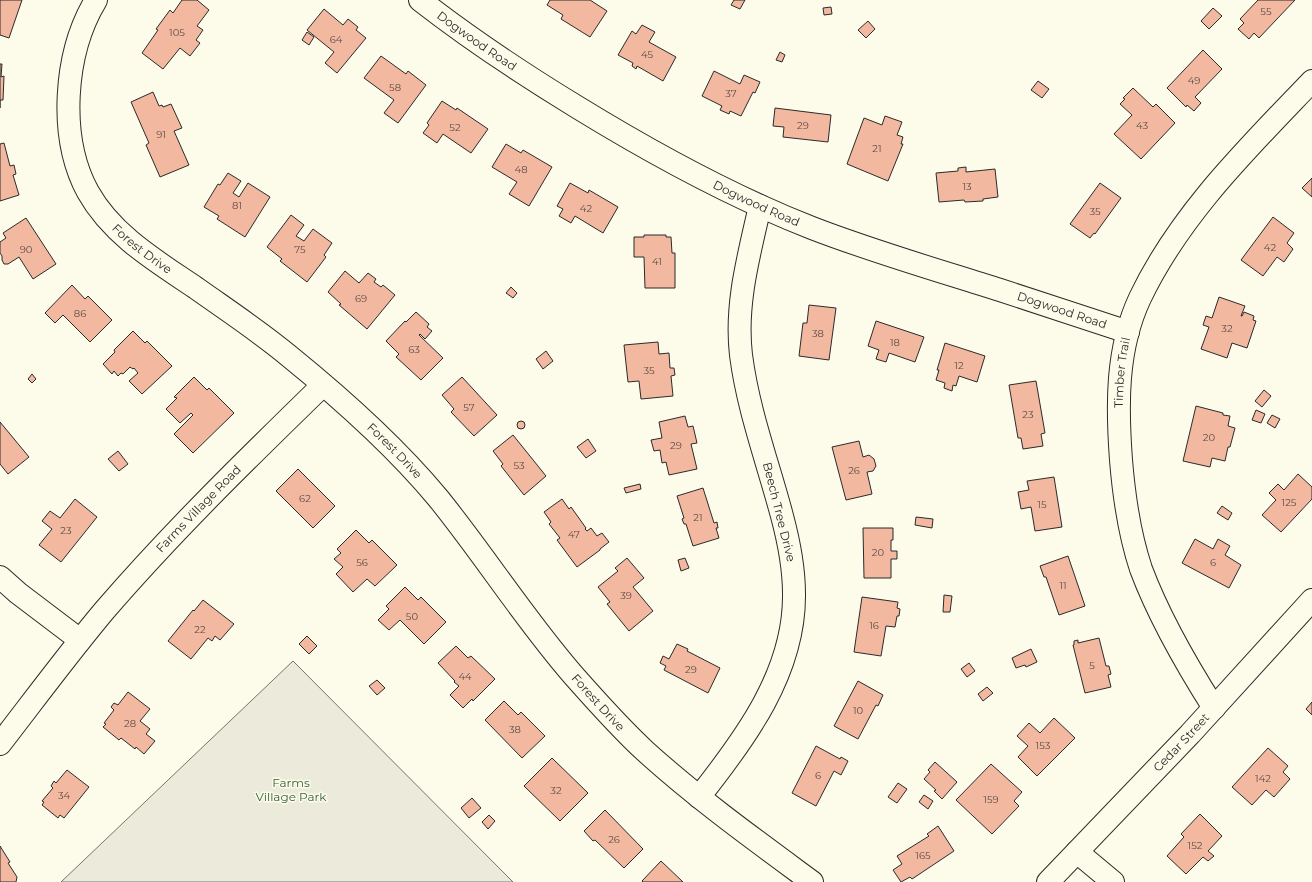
<svg xmlns="http://www.w3.org/2000/svg" width="1312" height="882" viewBox="0 0 1312 882" font-family="Montserrat,sans-serif">
<style>
.green{fill:#ecebdb;stroke:#74746e}
.building{fill:#f2b8a0;stroke:#2b2b2b}
.lines{fill:none;stroke-linecap:round;stroke-linejoin:round}
.minor-casing{stroke:#2b2b2b;stroke-width:24}
.minor{stroke:#fdfbea;stroke-width:22}
.labels{text-anchor:middle;stroke-width:3;stroke-linejoin:round;paint-order:stroke}
.number-label{font-size:10px;fill:#5d4e48}
.street-label{font-size:12px;fill:#2b2b2b;stroke:#fdfbea}
.park-label{font-size:12px;fill:#34623c;stroke:#fdfbea}
</style>
<rect width="100%" height="100%" fill="#fdfbea"/>
<polygon class="green" points="293,661 513,882 61,882"/>
<g class="building">
<polygon points="0,0 22,0 9,38 0,35"/>
<polygon points="182,0 197,0 209,10 197,26 203,30 196,40 200,43 190,56 180,48 163,69 142,53 158,30 156,29 170,10 173,13"/>
<polygon points="550,0 590,0 607,11 590,37 561,19 563,15 547,5"/>
<polygon points="734,0 745,0 740,9 731,5"/>
<polygon points="1258,0 1295,0 1259,38 1254,33 1249,39 1238,29 1244,23 1240,19"/>
<polygon points="831,7 832,14 824,15 823,8"/>
<polygon points="1213,8 1222,16 1209,29 1201,21"/>
<polygon points="324,9 343,25 348,19 358,27 356,30 366,38 337,73 325,63 334,52 307,30"/>
<polygon points="868,21 875,29 866,38 858,30"/>
<polygon points="642,25 655,32 649,42 676,57 663,81 637,66 636,69 632,66 633,63 618,55 632,31 636,34"/>
<polygon points="307,32 314,37 309,45 302,40"/>
<polygon points="1203,50 1222,69 1195,97 1201,103 1194,111 1187,105 1186,107 1167,88"/>
<polygon points="780,52 785,55 782,62 776,60"/>
<polygon points="381,56 406,74 408,71 426,85 398,123 384,113 394,100 364,78"/>
<polygon points="0,64 2,64 1,77 4,76 3,100 0,100 0,108"/>
<polygon points="714,71 740,84 744,75 760,82 755,93 753,92 741,116 730,111 729,114 720,110 722,106 702,96"/>
<polygon points="1038,81 1049,89 1042,98 1031,90"/>
<polygon points="1133,88 1153,107 1156,104 1175,123 1141,159 1114,134 1132,115 1120,104 1125,99 1123,98"/>
<polygon points="153,92 159,106 162,105 163,107 171,104 182,128 174,131 189,165 160,177 146,145 149,143 131,102"/>
<polygon points="442,101 456,110 457,108 488,129 471,153 443,134 437,143 423,133 429,125 427,123"/>
<polygon points="775,108 831,115 828,142 783,137 784,127 773,126"/>
<polygon points="885,116 902,122 897,135 903,137 901,144 903,144 888,181 847,164 864,118 882,125"/>
<polygon points="4,143 10,166 14,165 16,174 13,175 19,195 0,201 0,144"/>
<polygon points="506,144 521,153 523,150 552,167 529,206 509,194 517,182 492,167"/>
<polygon points="966,167 966,172 995,169 998,197 983,199 983,201 965,202 964,200 939,202 936,173 958,171 958,168"/>
<polygon points="228,173 241,181 233,193 239,197 248,183 270,197 245,237 217,219 219,216 204,207 218,184 220,185"/>
<polygon points="1312,178 1312,197 1302,188"/>
<polygon points="570,183 588,193 589,190 618,207 603,233 575,216 571,223 559,216 563,209 557,206"/>
<polygon points="1100,183 1121,198 1095,234 1094,233 1090,238 1070,224"/>
<polygon points="291,215 304,225 296,236 304,241 313,229 332,243 324,255 326,257 307,282 280,261 282,259 267,247"/>
<polygon points="1273,217 1294,233 1287,243 1293,249 1284,262 1277,257 1263,276 1241,260"/>
<polygon points="26,218 56,264 33,279 19,257 8,264 4,264 2,260 2,256 0,253 0,242 6,238 3,233"/>
<polygon points="644,235 666,235 666,237 671,237 672,253 675,253 675,288 645,288 644,257 634,257 634,237 644,237"/>
<polygon points="345,271 359,283 368,273 376,279 374,282 381,287 383,285 395,295 367,329 339,305 341,304 328,292"/>
<polygon points="72,285 85,299 88,296 112,320 90,342 63,315 55,323 45,313"/>
<polygon points="511,287 517,293 513,298 506,293"/>
<polygon points="1219,297 1245,306 1241,316 1242,316 1244,312 1254,316 1253,320 1256,321 1247,348 1232,343 1227,358 1201,349 1209,327 1203,325 1206,316 1212,318"/>
<polygon points="809,305 836,308 829,360 799,356 803,323 807,323"/>
<polygon points="416,312 429,324 427,327 432,331 425,339 420,334 419,335 443,358 421,380 396,357 399,354 386,341 405,321 406,322"/>
<polygon points="876,321 924,337 915,362 889,353 886,362 876,359 879,350 868,346"/>
<polygon points="133,331 145,343 147,341 172,366 142,394 129,381 138,373 134,368 133,369 130,367 123,374 121,373 118,376 114,371 112,374 103,364 115,352 114,350"/>
<polygon points="658,342 659,354 669,353 670,368 674,368 675,375 671,376 673,396 641,399 639,381 628,382 624,345"/>
<polygon points="945,343 985,356 977,382 959,376 956,386 953,385 952,391 944,388 945,383 936,380 939,370 937,370"/>
<polygon points="546,351 553,361 543,369 536,359"/>
<polygon points="32,374 36,379 32,383 28,379"/>
<polygon points="194,377 207,390 209,388 234,413 193,453 174,434 193,415 191,413 180,423 166,409 177,398 174,397"/>
<polygon points="462,377 497,415 474,436 451,412 454,409 442,395"/>
<polygon points="1036,381 1045,433 1041,434 1043,446 1023,449 1021,438 1018,438 1009,385"/>
<polygon points="1264,390 1271,396 1262,407 1255,401"/>
<polygon points="1196,406 1223,413 1223,415 1230,416 1228,426 1235,428 1230,447 1228,447 1225,461 1212,458 1210,467 1183,461"/>
<polygon points="1256,410 1265,414 1261,423 1252,420"/>
<polygon points="1272,415 1280,419 1275,428 1267,423"/>
<polygon points="685,416 688,427 693,426 697,443 691,444 697,469 669,475 666,462 662,463 660,450 654,451 651,440 662,438 659,422"/>
<circle cx="521" cy="425" r="4"/>
<polygon points="0,422 29,457 8,474 0,464"/>
<polygon points="513,435 546,476 524,495 501,466 503,464 493,451"/>
<polygon points="588,439 596,451 586,458 577,447"/>
<polygon points="859,441 863,457 869,455 874,459 876,466 873,471 867,472 872,494 846,500 832,447"/>
<polygon points="118,451 128,464 119,471 108,459"/>
<polygon points="298,469 335,506 313,528 276,491"/>
<polygon points="1298,474 1312,487 1312,499 1281,532 1262,515 1276,500 1269,493 1278,484 1284,490"/>
<polygon points="1054,477 1062,527 1035,531 1031,507 1021,509 1018,492 1029,490 1027,481"/>
<polygon points="640,484 641,489 626,493 624,488"/>
<polygon points="703,488 714,523 717,522 718,528 716,528 719,538 693,546 686,524 684,524 682,519 684,518 677,496"/>
<polygon points="75,499 97,517 61,562 39,545 52,529 42,521 50,511 60,518"/>
<polygon points="562,499 569,509 571,507 586,528 585,529 587,531 591,528 597,536 602,533 609,542 600,549 600,550 577,567 557,540 560,538 549,524 551,522 544,512"/>
<polygon points="1222,506 1232,513 1228,520 1217,513"/>
<polygon points="916,517 933,519 932,528 915,525"/>
<polygon points="863,528 893,528 893,540 891,540 891,551 897,551 897,559 891,559 891,578 864,578"/>
<polygon points="356,530 369,543 372,540 397,565 375,586 367,579 353,592 336,574 343,567 334,559 341,553 337,549"/>
<polygon points="1195,539 1213,549 1218,539 1230,546 1225,555 1241,565 1229,588 1182,563"/>
<polygon points="1068,556 1085,606 1059,615 1046,577 1044,577 1040,566"/>
<polygon points="627,558 644,578 633,587 653,611 629,631 607,604 610,602 598,587 618,571 615,568"/>
<polygon points="685,558 689,568 681,571 678,560"/>
<polygon points="405,587 418,600 421,597 446,622 424,644 400,620 389,630 378,620 389,609 386,606"/>
<polygon points="944,595 952,596 950,612 943,612"/>
<polygon points="862,597 898,602 897,608 900,609 899,616 897,616 895,627 886,626 881,656 854,652"/>
<polygon points="203,600 234,624 220,640 215,636 212,641 208,638 191,659 168,641 193,610 194,611"/>
<polygon points="307,636 317,646 309,654 299,644"/>
<polygon points="1099,638 1106,666 1109,666 1111,674 1108,675 1111,687 1085,693 1073,645 1074,645 1074,641 1078,640 1078,643"/>
<polygon points="677,644 688,649 687,651 720,668 708,693 664,670 666,666 660,663 663,656 669,659"/>
<polygon points="456,646 468,658 471,656 495,679 473,701 472,699 463,708 450,695 459,686 454,682 455,681 438,663"/>
<polygon points="1031,649 1037,662 1026,667 1025,665 1016,668 1012,658"/>
<polygon points="969,663 975,671 967,677 961,669"/>
<polygon points="377,680 385,688 377,695 369,686"/>
<polygon points="858,681 883,695 878,706 876,705 858,739 834,726"/>
<polygon points="987,687 993,693 983,701 978,694"/>
<polygon points="128,692 150,709 140,721 150,729 146,734 155,741 144,754 136,747 135,749 121,738 119,740 103,727 106,724 104,723 114,710 111,707 114,703 118,705"/>
<polygon points="504,701 518,715 521,712 545,736 522,758 485,720"/>
<polygon points="1312,702 1312,715 1306,709"/>
<polygon points="1054,718 1075,738 1037,776 1018,757 1028,746 1017,736 1029,723 1040,733"/>
<polygon points="816,746 840,759 841,757 848,761 841,775 834,771 816,806 792,793"/>
<polygon points="1268,748 1288,766 1283,772 1290,779 1274,797 1266,790 1252,805 1232,787"/>
<polygon points="552,758 588,793 560,821 524,786"/>
<polygon points="935,762 957,782 942,799 934,791 936,790 924,779 930,772 928,770"/>
<polygon points="991,764 1022,792 1014,801 1019,806 992,834 956,800"/>
<polygon points="67,770 89,787 64,818 60,815 58,818 42,805 44,802 42,801 53,788 51,786 54,781 56,783"/>
<polygon points="898,783 907,789 897,803 888,797"/>
<polygon points="924,795 933,801 928,809 919,802"/>
<polygon points="472,798 481,808 469,818 461,808"/>
<polygon points="605,810 643,849 624,868 595,840 593,841 584,831"/>
<polygon points="1200,814 1222,836 1208,851 1214,856 1208,861 1203,857 1186,874 1167,856 1184,837 1181,834"/>
<polygon points="489,815 495,821 488,829 482,822"/>
<polygon points="938,826 954,851 912,879 910,877 901,882 893,870 902,864 897,856 929,836 927,834"/>
<polygon points="0,846 10,862 8,863 17,877 16,882 0,882"/>
<polygon points="661,861 683,882 643,882 642,881"/>
</g>
<g class="lines">
<g class="minor-casing">
<g id="minor">
<path id="s1" d="M96 0C64 53 58 137 88 192 112 235 156 261 196 288 227 310 259 331 289 356 342 399 394 445 438 498 485 556 525 620 574 676 597 702 620 728 645 751 698 799 755 840 812 882"/>
<path id="s2" d="M420 0C470 39 523 74 577 107 652 153 730 196 812 228 874 252 937 270 1000 290 1043 304 1085 318 1128 332"/>
<polyline points="0,577 18,593 80,640"/>
<path id="s3" d="M1214 708C1186 664 1159 617 1141 569 1129 533 1124 497 1121 460 1117 406 1116 349 1140 298 1180 214 1248 148 1312 81"/>
<path id="s4" d="M0 744C34 700 68 654 104 611 173 531 248 458 323 385"/>
<path d="M699 797C745 739 795 672 794 594 794 567 789 542 782 516 768 463 748 410 741 355 735 304 749 255 760 206"/>
<polyline points="1077,852 1113,882"/>
<path id="s5" d="M1048 882 1190 734 1312 600"/>
</g>
</g>
<use href="#minor" class="minor"/>
</g>
<g class="labels">
<g class="number-label">
<text x="1266" y="15">55</text>
<text x="177" y="36">105</text>
<text x="336" y="43">64</text>
<text x="647" y="58">45</text>
<text x="1194" y="84">49</text>
<text x="395" y="91">58</text>
<text x="731" y="97">37</text>
<text x="803" y="129">29</text>
<text x="1142" y="129">43</text>
<text x="455" y="131">52</text>
<text x="161" y="138">91</text>
<text x="877" y="152">21</text>
<text x="521" y="173">48</text>
<text x="967" y="190">13</text>
<text x="237" y="209">81</text>
<text x="586" y="212">42</text>
<text x="1095" y="215">35</text>
<text x="1270" y="251">42</text>
<text x="26" y="253">90</text>
<text x="300" y="253">75</text>
<text x="657" y="265">41</text>
<text x="361" y="302">69</text>
<text x="80" y="317">86</text>
<text x="1227" y="332">32</text>
<text x="818" y="337">38</text>
<text x="895" y="346">18</text>
<text x="414" y="353">63</text>
<text x="959" y="369">12</text>
<text x="649" y="374">35</text>
<text x="469" y="411">57</text>
<text x="1028" y="418">23</text>
<text x="1209" y="441">20</text>
<text x="676" y="449">29</text>
<text x="519" y="469">53</text>
<text x="854" y="474">26</text>
<text x="305" y="502">62</text>
<text x="1289" y="506">125</text>
<text x="1042" y="508">15</text>
<text x="698" y="521">21</text>
<text x="66" y="534">23</text>
<text x="574" y="538">47</text>
<text x="878" y="556">20</text>
<text x="362" y="566">56</text>
<text x="1213" y="566">6</text>
<text x="1063" y="589">11</text>
<text x="626" y="599">39</text>
<text x="412" y="620">50</text>
<text x="874" y="629">16</text>
<text x="200" y="633">22</text>
<text x="1092" y="669">5</text>
<text x="691" y="673">29</text>
<text x="465" y="680">44</text>
<text x="858" y="714">10</text>
<text x="130" y="727">28</text>
<text x="515" y="733">38</text>
<text x="1043" y="749">153</text>
<text x="818" y="779">6</text>
<text x="1263" y="782">142</text>
<text x="556" y="794">32</text>
<text x="64" y="799">34</text>
<text x="991" y="803">159</text>
<text x="614" y="843">26</text>
<text x="1195" y="849">152</text>
<text x="923" y="859">165</text>
</g>
<g class="street-label">
<text dy="4" stroke="none"><textPath href="#s2" startOffset="70">Dogwood Road</textPath></text>
<text dy="4" stroke="none"><textPath href="#s2" startOffset="394">Dogwood Road</textPath></text>
<text dy="4" stroke="none"><textPath href="#s1" startOffset="279">Forest Drive</textPath></text>
<text dy="4" stroke="none"><textPath href="#s2" startOffset="718">Dogwood Road</textPath></text>
<text dy="4" stroke="none"><textPath href="#s3" startOffset="356">Timber Trail</textPath></text>
<text dy="4" stroke="none"><textPath href="#s1" startOffset="603">Forest Drive</textPath></text>
<text dy="4" stroke="none"><textPath href="#s4" startOffset="308">Farms Village Road</textPath></text>
<text transform="translate(779 512) rotate(76)" y="4">Beech Tree Drive</text>
<text dy="4" stroke="none"><textPath href="#s1" startOffset="927">Forest Drive</textPath></text>
<text dy="4" stroke="none"><textPath href="#s5" startOffset="193">Cedar Street</textPath></text>
</g>
<g class="park-label">
<text x="291" y="787">Farms<tspan x="291" dy="14">Village Park</tspan></text>
</g>
</g>
</svg>
